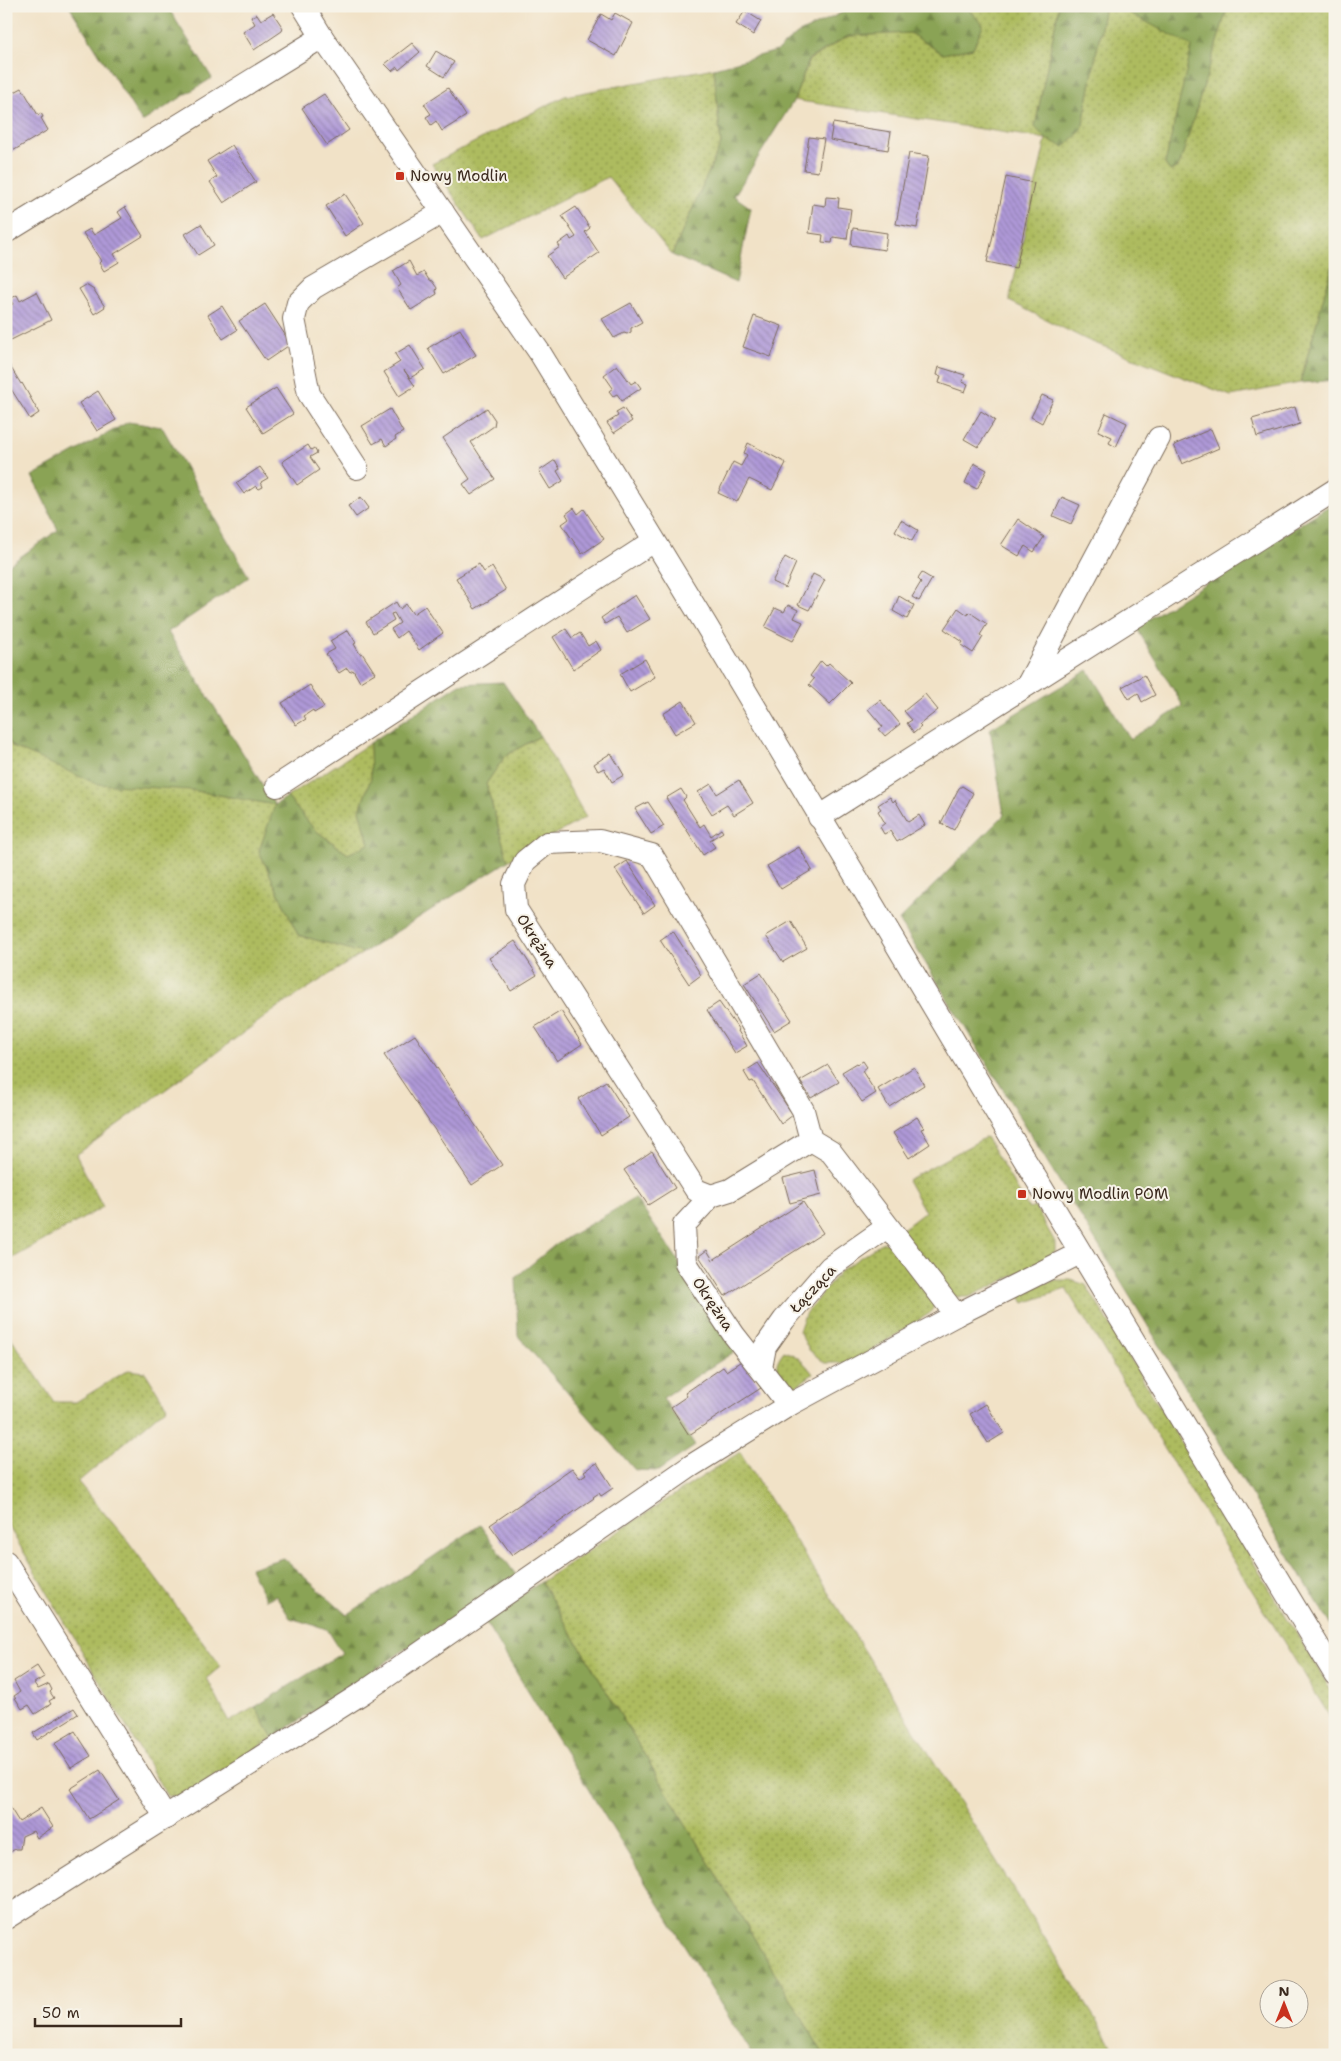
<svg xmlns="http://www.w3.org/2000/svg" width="1341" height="2061" viewBox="0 0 1341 2061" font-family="'Shantell Sans',sans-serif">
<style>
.grass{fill:url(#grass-dots);stroke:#74723e}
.forest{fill:url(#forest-firs);stroke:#62663a}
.building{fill:url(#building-back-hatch)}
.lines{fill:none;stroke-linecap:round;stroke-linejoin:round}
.minor-casing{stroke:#7b6a59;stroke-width:24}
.minor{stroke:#fff;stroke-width:22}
.poi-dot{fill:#c8321e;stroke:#f7f3e8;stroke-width:2}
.labels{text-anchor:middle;stroke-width:4;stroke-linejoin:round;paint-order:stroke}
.poi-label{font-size:15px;fill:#3b2a1e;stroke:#f7f3e8;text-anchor:start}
.street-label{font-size:15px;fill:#3b2a1e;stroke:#f7f3e8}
</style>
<defs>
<pattern id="grass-dots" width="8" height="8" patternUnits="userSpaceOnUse" patternTransform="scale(1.25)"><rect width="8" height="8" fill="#adbb5e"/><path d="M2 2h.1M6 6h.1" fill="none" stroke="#8e984d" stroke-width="1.8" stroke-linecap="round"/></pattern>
<pattern id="forest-firs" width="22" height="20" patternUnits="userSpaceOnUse" patternTransform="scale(1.25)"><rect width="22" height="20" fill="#8aa355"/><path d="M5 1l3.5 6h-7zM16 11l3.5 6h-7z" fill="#728546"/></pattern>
<pattern id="building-back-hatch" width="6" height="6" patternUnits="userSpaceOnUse" patternTransform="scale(1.25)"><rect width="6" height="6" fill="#af99d8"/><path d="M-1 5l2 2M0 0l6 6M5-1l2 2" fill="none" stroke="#907daf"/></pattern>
</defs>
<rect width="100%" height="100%" fill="#f7f3e8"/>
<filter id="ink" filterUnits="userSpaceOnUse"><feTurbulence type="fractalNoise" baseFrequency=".02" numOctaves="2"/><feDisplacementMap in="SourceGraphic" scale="10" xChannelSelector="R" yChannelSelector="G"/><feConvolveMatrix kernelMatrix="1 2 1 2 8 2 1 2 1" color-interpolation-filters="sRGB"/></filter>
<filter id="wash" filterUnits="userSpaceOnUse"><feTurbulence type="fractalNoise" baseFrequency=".0096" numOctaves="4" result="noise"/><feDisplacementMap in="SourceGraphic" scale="20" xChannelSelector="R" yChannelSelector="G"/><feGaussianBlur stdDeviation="1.12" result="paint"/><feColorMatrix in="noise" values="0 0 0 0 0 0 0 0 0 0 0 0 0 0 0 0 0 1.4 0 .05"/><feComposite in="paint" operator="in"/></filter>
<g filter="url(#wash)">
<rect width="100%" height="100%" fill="#f1e2c7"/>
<g class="grass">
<polygon points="965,6 1059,6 1035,127 1082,130 1105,6 1116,6 1193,45 1165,164 1171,171 1179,166 1228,6 1335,6 1335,256 1300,383 1231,396 1087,340 1009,301 1046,139 794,100 809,60 848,36 910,33 943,54 973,48 983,25"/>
<polygon points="714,68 721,144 672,255 608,177 483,240 432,164 565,96"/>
<polygon points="540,736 586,817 508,861 486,784 505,756"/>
<polygon points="6,737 13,748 191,790 276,805 259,851 298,935 363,953 280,1006 76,1155 103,1207 6,1262"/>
<polygon points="370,743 371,778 360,810 369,844 348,854 315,830 287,797"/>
<polygon points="986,1137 1029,1209 1035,1207 1055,1242 1055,1251 1047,1260 969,1297 958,1297 949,1294 900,1231 925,1212 907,1180"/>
<polygon points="883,1242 891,1243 936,1302 930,1313 852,1363 825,1363 809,1350 799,1331 805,1314 840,1271"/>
<polygon points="1053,1280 1071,1280 1086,1285 1335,1697 1335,1725 1066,1289 1024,1303 1018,1293"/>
<polygon points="6,1330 54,1402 76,1402 128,1370 145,1372 167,1407 78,1482 127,1540 221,1666 207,1678 229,1722 255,1707 273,1738 183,1796 167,1796 6,1522"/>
<path d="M784 1351C797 1355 805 1363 813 1374L795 1387H785C777 1371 772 1366 784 1351Z"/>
<polygon points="740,1452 1118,2055 824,2055 541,1582"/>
</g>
<g class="forest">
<polygon points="69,6 167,6 212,78 142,122"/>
<polygon points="856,6 965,6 983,25 973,48 943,54 910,33 848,36 809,59 794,100 734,196 751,208 736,283 672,255 721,144 714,68 777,51 797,34"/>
<polygon points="1059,6 1105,6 1082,130 1064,147 1046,139 1035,127"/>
<polygon points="1116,6 1228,6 1179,166 1170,171 1165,164 1192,46"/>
<polygon points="1335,256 1335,380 1300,383"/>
<polygon points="128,422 162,427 249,577 168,632 275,805 287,797 315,830 348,854 369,844 360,810 371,778 370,743 460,684 503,682 540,736 505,756 486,784 508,861 363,953 298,935 259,851 275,805 191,790 97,784 13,747 6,737 6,567 58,530 32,476"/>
<polygon points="1335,502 1335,1631 899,920 1004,815 990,729 1088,670 1130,739 1183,706 1136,627"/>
<polygon points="635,1198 735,1342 737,1350 663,1398 695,1446 658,1471 635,1470 518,1336 516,1277 556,1244"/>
<polygon points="480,1525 516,1575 273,1738 255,1707 342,1653 327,1629 290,1618 276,1595 266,1600 250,1568 283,1558 347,1615"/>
<polygon points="541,1582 824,2055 752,2055 484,1620"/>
</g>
<g id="blocks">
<g class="building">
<polygon points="745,11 761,21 753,35 736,24"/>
<polygon points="273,13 283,28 282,31 254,50 243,32 255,24 251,17 257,14 261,20"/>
<polygon points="615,13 633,23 616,56 587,40 601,14 611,20"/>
<polygon points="412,43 420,52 399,70 397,67 392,71 385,64"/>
<polygon points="436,51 454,62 444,77 427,66"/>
<polygon points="22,88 38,115 41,113 43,117 41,118 48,130 6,155 6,103 10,101 7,96"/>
<polygon points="448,88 466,116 442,131 436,121 431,125 426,117 431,114 424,104"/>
<polygon points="324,94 349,130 327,145 302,108"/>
<polygon points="833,123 891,132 888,150 830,140"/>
<polygon points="809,137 824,139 818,172 804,170"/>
<polygon points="232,145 256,182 224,203 210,182 217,177 207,161"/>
<polygon points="909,153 929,156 917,228 896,224"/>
<polygon points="1006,177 1034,183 1016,268 987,262"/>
<polygon points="345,194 364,223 345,236 326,206"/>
<polygon points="826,197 839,198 838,207 851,209 847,239 833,237 832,243 822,242 823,235 809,233 813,204 825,206"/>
<polygon points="125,207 143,236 114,254 119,262 104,271 99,263 101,261 83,233 90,229 94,235 122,218 118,212"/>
<polygon points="576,207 590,228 585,232 599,253 562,278 547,256 560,247 558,244 569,236 571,240 576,237 562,216"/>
<polygon points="201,224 214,245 198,255 185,234"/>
<polygon points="853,228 887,233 885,250 851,245"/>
<polygon points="409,261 417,276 424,272 429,280 432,281 437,288 436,291 437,294 411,310 397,288 401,285 393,271"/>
<polygon points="86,285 94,290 105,307 94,314 79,289"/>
<polygon points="37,292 51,320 7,342 6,308 13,304 10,299 17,295 20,301"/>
<polygon points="631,303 642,322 631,328 631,332 627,334 624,333 614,338 602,319"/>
<polygon points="265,304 291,344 266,361 239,321"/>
<polygon points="222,306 237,330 223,339 208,315"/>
<polygon points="754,316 782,326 771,357 743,347"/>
<polygon points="460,329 476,355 444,374 428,348"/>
<polygon points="410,345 425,369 410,378 404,370 415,386 399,396 384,372 400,362 395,354"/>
<polygon points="8,363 21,384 22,383 39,413 30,419 6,381 6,364"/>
<polygon points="617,365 631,384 636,381 641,388 622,401 617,394 613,396 609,391 613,388 604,375"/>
<polygon points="939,367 965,375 962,382 968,384 965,392 939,383 941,376 937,375"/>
<polygon points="276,388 293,414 263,433 246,407"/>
<polygon points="98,391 116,420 97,431 79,403"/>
<polygon points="1042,395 1053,400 1042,423 1031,417"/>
<polygon points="1295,407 1300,424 1257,437 1252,419"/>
<polygon points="487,408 495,420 494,426 471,442 495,479 471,495 463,484 470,479 443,438"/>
<polygon points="623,408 632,421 614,433 607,423 618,416 616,412"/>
<polygon points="390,409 403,432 395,437 396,439 386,446 382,439 373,444 362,426"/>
<polygon points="981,411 995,420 978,447 964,439"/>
<polygon points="1106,413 1127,423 1116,447 1109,443 1112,437 1098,431"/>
<polygon points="1211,429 1219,448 1182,464 1174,445"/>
<polygon points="748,443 786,463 772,490 749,479 737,502 718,493 733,462 741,466 747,455 744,453"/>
<polygon points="308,445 311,450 314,448 317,453 310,457 319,470 297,485 282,462"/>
<polygon points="555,460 560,469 557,471 563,481 550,489 539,471"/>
<polygon points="974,463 987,470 977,489 965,483"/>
<polygon points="260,467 268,478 261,482 263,487 259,489 256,486 244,494 236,483"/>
<polygon points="361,497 369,508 356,517 348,506"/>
<polygon points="1062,497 1080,505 1071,524 1053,516"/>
<polygon points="574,508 578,514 584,509 604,539 582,554 562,524 569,519 566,514"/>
<polygon points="1018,519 1044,537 1034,552 1025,546 1019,556 1001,545"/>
<polygon points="901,520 918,530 912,541 895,531"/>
<polygon points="785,557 796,563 785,588 772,582"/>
<polygon points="479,564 484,572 492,567 506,590 475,609 456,578"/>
<polygon points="922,573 932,579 919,601 912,597 921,582 918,579"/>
<polygon points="813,574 825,580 809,610 798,605"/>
<polygon points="635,595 650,619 627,633 617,617 605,624 601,618"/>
<polygon points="899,596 914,605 907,619 893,611"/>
<polygon points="396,602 400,609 406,604 413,614 425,606 443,633 419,650 406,631 397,638 391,629 400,623 394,613 391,614 394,620 373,633 366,622"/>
<polygon points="788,605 798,610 794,618 803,622 793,641 765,627 775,608 784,612"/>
<polygon points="958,608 968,615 969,612 987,624 980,635 983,637 973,653 961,645 963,642 944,629"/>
<polygon points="566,629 572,638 580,633 588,646 596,641 601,650 573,669 553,637"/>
<polygon points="348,630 356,643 354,644 360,654 362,653 375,673 360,682 353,670 350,672 347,668 339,673 326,654 335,649 330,641"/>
<polygon points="645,659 655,677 630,692 620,674"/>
<polygon points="821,661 826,666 829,663 851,683 830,704 809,685 814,679 810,676"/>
<polygon points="1144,675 1155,695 1142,702 1138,693 1129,699 1122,687"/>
<polygon points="310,685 324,707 314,713 313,710 304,716 306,719 296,725 282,703"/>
<polygon points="925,694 938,710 919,725 921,727 914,733 907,723 912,720 904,711"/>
<polygon points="880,700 900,724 885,736 879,729 883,727 868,709"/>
<polygon points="683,701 696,722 675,734 663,714"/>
<polygon points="611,753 624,775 612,782 604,768 598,771 594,764"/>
<polygon points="739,780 753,803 734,815 727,805 712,814 698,792 711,784 717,794"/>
<polygon points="962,786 973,793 954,830 941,823 959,788"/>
<polygon points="681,789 686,797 683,800 700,827 704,824 711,836 721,829 723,832 710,840 715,847 703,855 666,798"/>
<polygon points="890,797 893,802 895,800 908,822 919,815 925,825 897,842 890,831 884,834 880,827 885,823 878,811 881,809 878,805"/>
<polygon points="648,802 664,826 651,834 635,809"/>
<polygon points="799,847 812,870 781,889 767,866"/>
<polygon points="627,861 655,905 644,913 615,869"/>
<polygon points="791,921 807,948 783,962 766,936"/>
<polygon points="673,931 701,975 689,984 660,940"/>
<polygon points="515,941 537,975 511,991 489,958"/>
<polygon points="761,973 792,1020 774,1031 744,984"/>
<polygon points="719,1002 739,1030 738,1031 747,1046 735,1053 707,1010"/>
<polygon points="561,1011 582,1044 557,1061 535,1027"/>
<polygon points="415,1035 502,1165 472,1185 384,1055"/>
<polygon points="863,1061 867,1067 862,1071 876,1093 862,1102 842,1072 857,1063 858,1064"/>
<polygon points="758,1063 793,1115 781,1124 753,1081 750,1082 744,1072"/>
<polygon points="828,1065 839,1082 811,1098 800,1081"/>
<polygon points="914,1067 924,1085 889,1107 878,1089"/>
<polygon points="606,1081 629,1117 601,1135 578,1099"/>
<polygon points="917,1117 924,1128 921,1129 930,1144 909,1158 893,1133"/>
<polygon points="652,1151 675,1188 648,1205 624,1170"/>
<polygon points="815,1170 821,1195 790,1203 783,1178"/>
<polygon points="803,1202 823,1233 725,1296 699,1256 707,1250 713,1260"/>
<polygon points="743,1360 761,1388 689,1435 671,1407 687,1396 685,1393 723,1367 726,1371"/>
<polygon points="986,1404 1004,1433 988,1443 970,1414"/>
<polygon points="597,1463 613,1488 601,1496 599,1493 593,1497 594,1498 512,1555 490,1525 572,1468 580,1478 586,1474 584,1471"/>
<polygon points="37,1666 44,1677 34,1683 38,1689 49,1684 52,1690 50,1692 54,1698 49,1701 51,1704 35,1714 29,1705 22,1709 14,1696 20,1692 14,1681"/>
<polygon points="74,1708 78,1714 37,1740 33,1733"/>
<polygon points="75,1731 91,1756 71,1768 55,1743"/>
<polygon points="100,1770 119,1800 89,1819 70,1789"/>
<polygon points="6,1801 19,1822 41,1808 53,1827 37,1838 33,1831 22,1836 20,1849 15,1849 6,1855"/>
</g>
</g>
</g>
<g filter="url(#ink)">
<use href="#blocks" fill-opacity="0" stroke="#7b6a59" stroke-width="1"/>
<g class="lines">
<g class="minor-casing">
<g id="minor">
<polyline points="303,6 322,37 540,353 706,625 1023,1157 1335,1674"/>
<polyline points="6,232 322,37"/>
<polyline points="357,468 309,394 294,319 298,303 313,288 443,212"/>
<polyline points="1028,684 1159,438"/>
<polyline points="277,786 654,541"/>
<polyline points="819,817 1335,490"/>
<polyline points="811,1140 730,1190 711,1196 696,1190 516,909 514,884 525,861 547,843 600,841 652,855 803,1110 811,1140 831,1152 956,1315"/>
<polyline points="711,1196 684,1225 686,1263 734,1335 789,1405"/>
<polyline points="761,1368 765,1347 784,1320 830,1267 887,1227"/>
<polyline points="6,1562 166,1818"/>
<polyline points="6,1918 364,1692 691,1466 789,1405 956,1315 1080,1253"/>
</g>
</g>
<use href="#minor" class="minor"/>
</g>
</g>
<g class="poi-dot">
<rect x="395" y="171" width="10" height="10" rx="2.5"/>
<rect x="1017" y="1189" width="10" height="10" rx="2.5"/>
</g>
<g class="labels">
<g class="poi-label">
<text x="410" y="181">Nowy Modlin</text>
<text x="1032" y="1199">Nowy Modlin POM</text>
</g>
<g class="street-label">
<text transform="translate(537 941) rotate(57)" y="5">Okrężna</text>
<text transform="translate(813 1289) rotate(-47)" y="5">Łącząca</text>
<text transform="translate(713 1304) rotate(56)" y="5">Okrężna</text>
</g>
</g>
<rect width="1341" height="2061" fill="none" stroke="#f7f3e8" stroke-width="25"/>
<g transform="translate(1284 2004)"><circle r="24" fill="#f7f3e8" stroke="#aca397"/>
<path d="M0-4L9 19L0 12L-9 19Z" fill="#c8321e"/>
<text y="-8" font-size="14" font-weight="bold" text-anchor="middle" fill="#3b2a1e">N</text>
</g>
<path d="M35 2018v8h146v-8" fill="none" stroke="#3b2a1e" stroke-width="2.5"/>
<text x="42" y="2018" font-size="15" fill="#3b2a1e" stroke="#f7f3e8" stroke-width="4" paint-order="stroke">50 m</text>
</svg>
